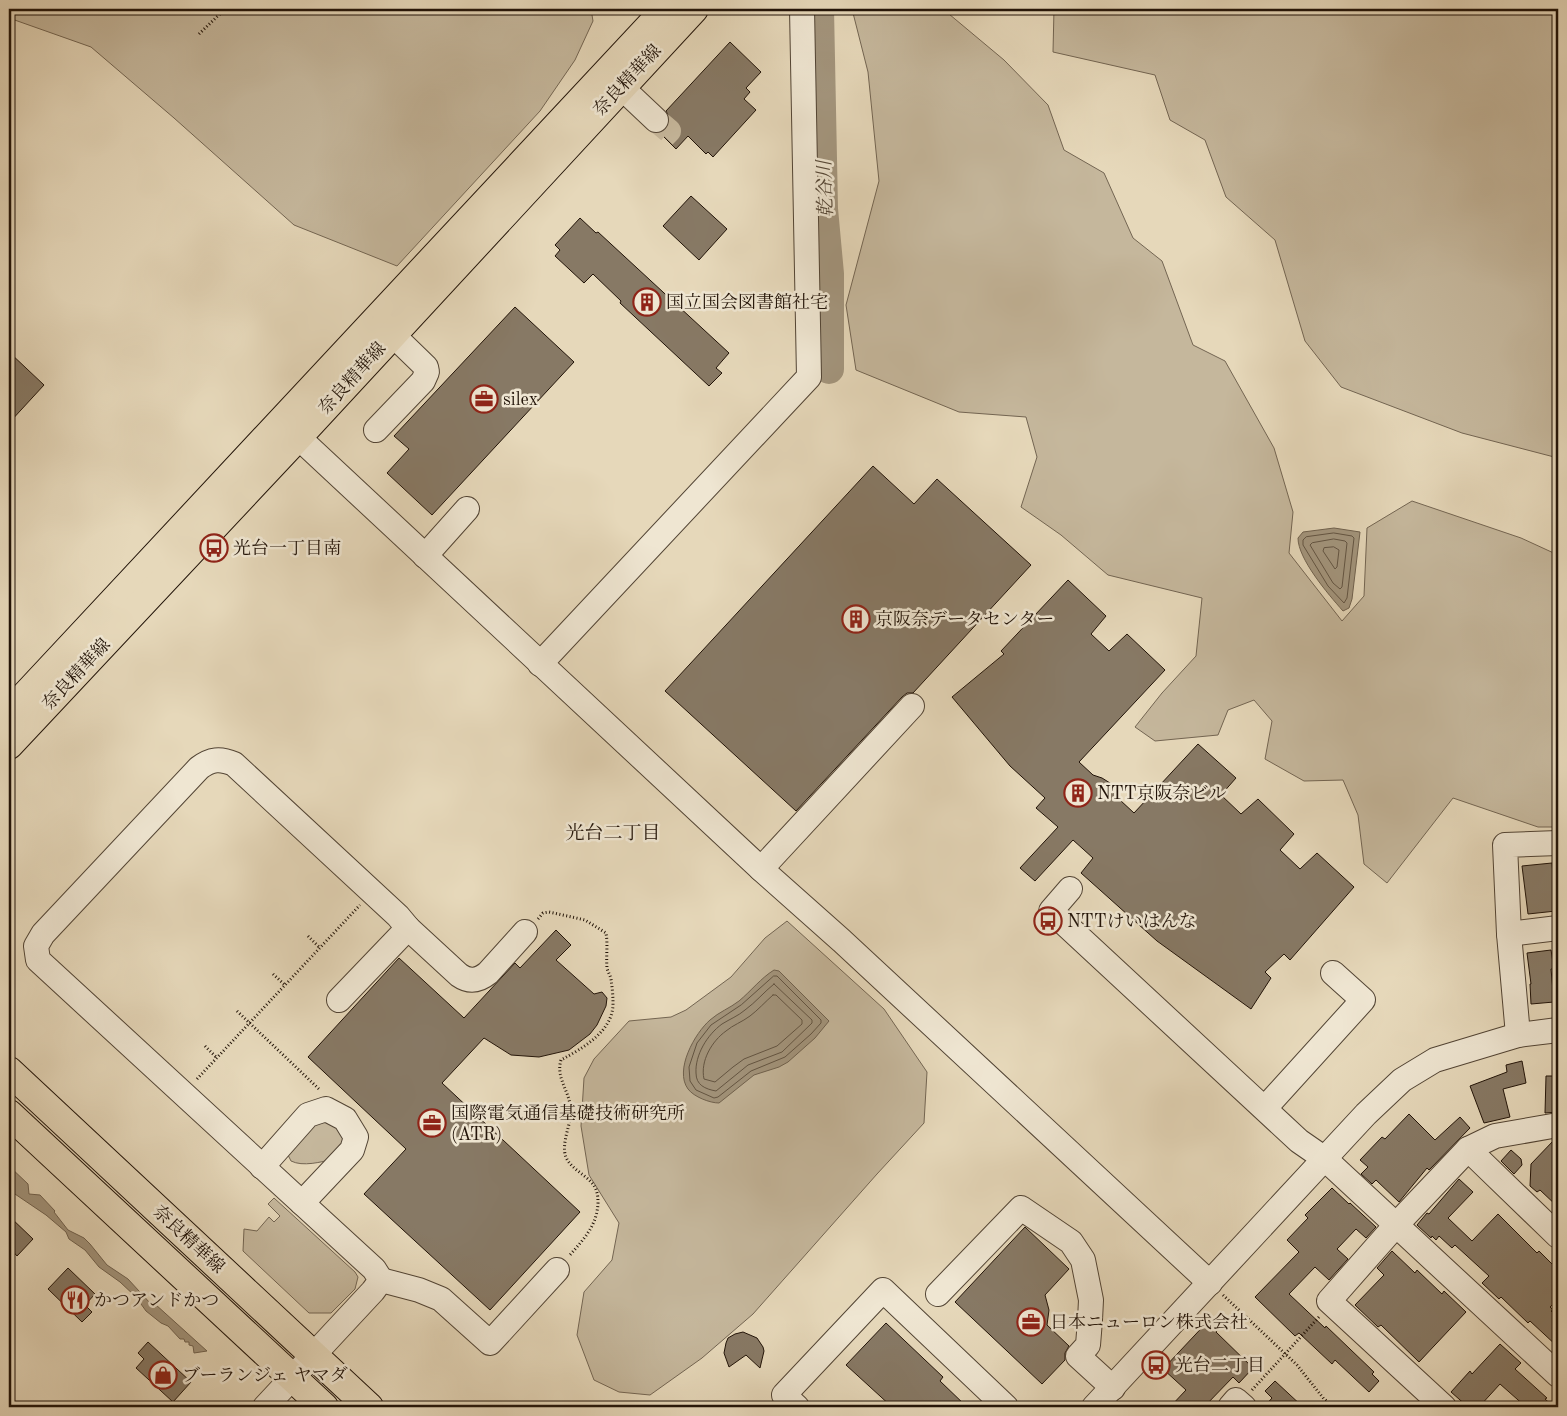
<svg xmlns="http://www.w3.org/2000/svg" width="1567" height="1416" viewBox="0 0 1567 1416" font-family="'Old Standard TT','Noto Serif JP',serif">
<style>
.green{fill:#c5b79c;stroke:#736552}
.water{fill:#a3957d;stroke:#6f614e}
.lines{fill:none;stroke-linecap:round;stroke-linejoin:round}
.shore{stroke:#625442;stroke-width:1}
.river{stroke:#a3957d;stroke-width:30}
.building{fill:#877965;stroke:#211308}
.minor-tunnel{stroke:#c8ba9f;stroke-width:24;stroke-dasharray:24 12;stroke-linecap:butt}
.minor-casing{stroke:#524434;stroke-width:26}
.major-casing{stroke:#211308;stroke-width:30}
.path{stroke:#211308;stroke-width:3;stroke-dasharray:1 2.5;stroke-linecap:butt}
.minor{stroke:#efe6d2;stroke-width:24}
.major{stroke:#e6d8ba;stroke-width:28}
.labels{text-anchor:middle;stroke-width:5;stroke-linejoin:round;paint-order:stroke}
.street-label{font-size:18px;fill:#211308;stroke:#efe6d2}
.poi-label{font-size:18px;fill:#211308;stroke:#efe6d2;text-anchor:start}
.water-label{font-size:19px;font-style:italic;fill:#554737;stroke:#efe6d2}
.neighbourhood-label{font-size:19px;fill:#211308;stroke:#efe6d2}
</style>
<rect width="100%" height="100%" fill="#e6d8ba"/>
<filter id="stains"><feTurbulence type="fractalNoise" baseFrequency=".004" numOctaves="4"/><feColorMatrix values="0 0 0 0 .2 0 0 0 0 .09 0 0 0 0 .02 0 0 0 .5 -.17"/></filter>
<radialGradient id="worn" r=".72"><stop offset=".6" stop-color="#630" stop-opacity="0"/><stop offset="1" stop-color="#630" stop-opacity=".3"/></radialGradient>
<g class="green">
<polygon points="9,9 591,9 593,21 575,60 540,111 397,266 294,225 174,118 91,47 9,18"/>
<polygon points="852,9 943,9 1004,60 1048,105 1064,150 1104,173 1133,238 1162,261 1193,345 1225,361 1274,448 1293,512 1289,553 1342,621 1364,596 1367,528 1412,501 1521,538 1558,555 1558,827 1538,827 1453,798 1387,883 1364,864 1358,815 1343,780 1304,781 1265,759 1272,721 1254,700 1228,710 1218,735 1155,741 1135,727 1162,693 1196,656 1202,598 1108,575 1061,535 1021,507 1037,457 1026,417 959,412 856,370 846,305 879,181 868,72"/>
<polygon points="1054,9 1558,9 1558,458 1462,433 1341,387 1305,341 1275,240 1226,197 1205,140 1170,120 1155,75 1053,52"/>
<polygon points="787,921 884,1009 927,1072 924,1123 877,1174 753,1314 702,1358 650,1395 619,1392 594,1380 577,1335 584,1292 612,1260 619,1223 589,1175 581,1126 584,1078 594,1059 629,1021 671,1017 686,1010 731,977 765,938"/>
<path d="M329 1121 346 1136 334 1159C321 1162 303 1167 291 1161L287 1153 312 1124Z"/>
<polygon points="274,1198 355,1272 358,1277 355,1289 331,1313 309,1313 243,1251 244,1229 257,1231 269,1217 274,1222 280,1216 268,1204"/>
</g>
<g class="water">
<path d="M1334 528 1360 532 1352 599 1349 608 1343 611C1328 594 1298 559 1298 538L1303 532Z"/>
<path d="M774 970 779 971 829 1021 815 1038 788 1062 779 1067 754 1075 719 1103C710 1103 694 1097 688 1089 674 1070 695 1033 710 1020 719 1012 730 1008 739 1001 751 991 761 978 774 970Z"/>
<polygon points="9,1166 28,1184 29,1194 40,1195 55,1211 54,1212 68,1230 84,1238 90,1244 107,1265 128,1279 150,1303 155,1304 207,1351 194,1353 193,1346 189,1345 189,1342 185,1342 184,1339 180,1339 168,1326 161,1323 146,1311 136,1297 120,1282 99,1267 85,1250 69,1239 66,1232 46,1215 9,1190"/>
</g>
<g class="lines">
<g class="shore">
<polygon points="1334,533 1352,536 1354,538 1347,598 1344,603 1328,586 1303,545 1303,540 1306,537"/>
<polygon points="1334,539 1345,541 1347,543 1342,587 1340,589 1333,583 1310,545 1312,543"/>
<polygon points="1334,547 1339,550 1337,567 1335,569 1323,551 1324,548"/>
<polygon points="774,976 777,976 821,1020 821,1023 811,1034 785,1057 751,1071 718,1097 714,1098 696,1090 690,1081 689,1067 697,1043 711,1025 741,1005"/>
<path d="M774 984 812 1020V1023L782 1052 748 1065 716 1091C705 1089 696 1085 696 1073 695 1055 707 1035 722 1024 730 1019 738 1016 745 1010 756 1002 764 992 774 984Z"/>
<path d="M773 995H776L802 1020V1024L777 1046 744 1059 733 1067 715 1082 704 1079C700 1061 712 1041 726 1031 733 1025 742 1022 750 1016 758 1010 765 1002 773 995Z"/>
</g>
<polyline class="river" points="819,9 823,209 829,274 829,369"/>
</g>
<g class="building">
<polygon points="730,42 761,72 746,88 750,92 744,99 756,110 713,157 708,152 706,154 688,136 676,149 660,133 666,130 669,124 669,117 666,111"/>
<polygon points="691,196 727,229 699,260 663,226"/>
<polygon points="580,218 596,233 598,232 729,353 716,368 722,373 709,386 620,303 621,301 593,274 584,283 555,256 560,250 555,245"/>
<polygon points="515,307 574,362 432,515 387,473 409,449 394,436"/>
<polygon points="9,352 44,385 9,423"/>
<polygon points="873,466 914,504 937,479 1031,565 913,693 907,693 902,697 796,811 665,691"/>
<polygon points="1068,580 1106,616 1091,634 1109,651 1127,634 1165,670 1079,762 1093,775 1102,778 1110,783 1114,786 1120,800 1134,813 1198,744 1236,778 1221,795 1241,814 1258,799 1294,834 1280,850 1300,869 1317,853 1354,887 1290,960 1284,954 1265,972 1271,978 1251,1009 1157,941 1081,873 1093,858 1073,840 1035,881 1020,868 1058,827 1036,808 1045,798 1010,766 952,697 1004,654 1001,651"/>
<polygon points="1552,863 1556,911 1528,914 1522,866"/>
<polygon points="556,930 571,945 556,960 594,994 602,992 607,998 606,1006 597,1025 590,1034 569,1050 539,1057 511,1055 484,1038 442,1083 580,1212 490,1310 364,1194 406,1149 308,1057 399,958 464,1018 515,963 520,968"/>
<polygon points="1551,950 1554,969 1551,969 1554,1002 1531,1004 1530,984 1531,984 1527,953"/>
<polygon points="1522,1061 1526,1083 1503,1089 1510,1117 1484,1123 1470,1086 1507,1072 1506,1065"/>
<polygon points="1546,1076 1558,1076 1558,1112 1545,1113"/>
<polygon points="1409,1114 1435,1140 1460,1117 1470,1128 1429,1170 1427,1168 1399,1202 1376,1180 1372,1184 1361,1174 1368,1167 1360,1160 1382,1137 1385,1139"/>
<polygon points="1558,1139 1558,1207 1540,1190 1537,1192 1530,1186 1531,1164 1554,1140"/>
<polygon points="1511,1150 1521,1159 1522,1165 1514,1174 1501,1161"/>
<polygon points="1459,1179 1473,1192 1448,1218 1472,1241 1498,1214 1537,1253 1539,1251 1558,1270 1558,1299 1550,1307 1553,1310 1551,1311 1558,1318 1558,1347 1530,1321 1528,1323 1501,1297 1499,1299 1482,1283 1489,1276 1455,1245 1452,1248 1439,1236 1436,1240 1432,1236 1431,1238 1417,1225 1427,1213 1429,1214"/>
<polygon points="1332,1188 1349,1204 1350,1203 1376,1227 1366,1238 1356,1229 1337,1249 1348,1259 1329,1280 1315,1267 1289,1294 1325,1328 1326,1326 1374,1372 1372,1374 1379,1381 1369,1392 1335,1360 1332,1364 1299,1333 1295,1336 1255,1297 1299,1252 1287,1240 1308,1218 1305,1215"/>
<polygon points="9,1216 33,1239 17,1256 9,1247"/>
<polygon points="1025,1227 1069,1269 1045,1295 1049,1310 1047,1325 1069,1346 1065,1353 1065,1360 1042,1384 955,1302"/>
<polygon points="1392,1251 1415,1273 1417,1270 1442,1294 1444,1291 1466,1312 1419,1362 1381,1325 1378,1327 1355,1305 1384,1275 1377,1268"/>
<polygon points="68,1268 95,1294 85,1305 92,1312 82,1322 48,1289"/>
<polygon points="1211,1318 1220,1327 1216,1332 1253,1368 1239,1383 1233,1377 1204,1407 1170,1407 1186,1390 1163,1369"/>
<polygon points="886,1323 943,1377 940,1381 967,1407 892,1407 846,1365"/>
<polygon points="743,1332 757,1338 763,1347 764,1351 760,1368 746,1355 729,1367 724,1353 726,1343 728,1338 735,1334"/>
<polygon points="148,1342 191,1382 173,1402 136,1368 144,1359 138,1353"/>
<polygon points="1500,1344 1521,1363 1515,1369 1547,1398 1545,1399 1554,1407 1526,1407 1500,1384 1479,1407 1468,1407 1451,1392 1470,1371 1472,1374"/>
<polygon points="1275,1381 1303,1407 1264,1407 1272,1398 1265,1391"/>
</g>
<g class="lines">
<polyline class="minor-tunnel" points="656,120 669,131 661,139"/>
<g class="minor-casing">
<g id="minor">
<polyline points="621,87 656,120"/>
<polyline points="284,424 761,869 842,941 1210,1283"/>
<polyline points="376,430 423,381 427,372 426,367 392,334"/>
<polyline points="425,556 467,509"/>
<polyline points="540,664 809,377 802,9"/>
<polyline points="761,869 912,706"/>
<polyline points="1070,889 1051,911 1299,1141 1325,1159 1558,1375"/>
<path d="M408 928 459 975C469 982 478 981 488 973L525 932"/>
<polyline points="1509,934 1558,928"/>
<polyline points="1518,1035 1509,934 1505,845 1558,843"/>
<polyline points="1265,1108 1363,1000 1333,973"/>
<polyline points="1468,1149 1558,1236"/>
<polyline points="262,1167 308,1115 326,1109 345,1119 356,1137 352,1150 302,1203 374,1269 381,1280 373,1291 265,1407"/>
<path d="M302 1203 38 960 36 946 43 934 199 768C211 759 220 758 234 764L398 916 408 928 339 1000"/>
<polyline points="381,1280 419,1290 441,1299 490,1343 557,1270"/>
<polyline points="938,1294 1021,1208 1071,1242 1083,1260 1091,1300 1090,1320 1088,1345 1078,1356 1113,1388"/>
<polyline points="797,1407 784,1395 883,1290 1006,1407"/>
<polyline points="1094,1407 1366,1114 1402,1080 1435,1060 1518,1035 1558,1030"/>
<polyline points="1230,1407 1236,1400 1244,1407"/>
<polyline points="1444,1407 1329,1301 1396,1225 1468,1149 1495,1136 1558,1125"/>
</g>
</g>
<g class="major-casing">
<g id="major">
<polyline points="9,713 666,9"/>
<polyline points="9,745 298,437 694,9"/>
<polyline points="9,1071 369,1407"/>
<polyline points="9,1114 324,1407"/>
</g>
</g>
<g class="path">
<polyline points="199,34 225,9"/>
<path d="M538 919 543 913 549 912 585 920 606 933C608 944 606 956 607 968 608 972 610 975 611 979 612 986 613 995 613 1002 614 1031 583 1048 561 1060 556 1076 567 1088 570 1104 574 1120 562 1137 565 1154 568 1167 583 1173 591 1182 597 1188 598 1195 598 1203 597 1226 583 1240 569 1256"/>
<polyline points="308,936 320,948"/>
<polyline points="273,974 285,985"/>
<polyline points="237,1011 320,1090"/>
<polyline points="205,1046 217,1058"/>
<polyline points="197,1079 360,905"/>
<polyline points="1223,1295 1297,1365 1324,1399 1335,1407"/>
<polyline points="1252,1390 1319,1317"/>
</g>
<use href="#minor" class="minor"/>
<use href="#major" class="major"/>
</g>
<defs>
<g id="building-ring" transform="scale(1.4375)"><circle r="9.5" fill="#efe6d2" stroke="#8f2418" stroke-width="1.5"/><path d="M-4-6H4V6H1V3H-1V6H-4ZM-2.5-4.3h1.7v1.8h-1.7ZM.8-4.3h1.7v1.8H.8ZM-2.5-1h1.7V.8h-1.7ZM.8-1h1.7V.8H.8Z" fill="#8f2418"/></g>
<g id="office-ring" transform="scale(1.4375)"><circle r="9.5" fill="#efe6d2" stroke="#8f2418" stroke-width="1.5"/><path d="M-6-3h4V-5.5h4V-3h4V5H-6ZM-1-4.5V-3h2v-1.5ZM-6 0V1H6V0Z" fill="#8f2418"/></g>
<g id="bus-ring" transform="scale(1.4375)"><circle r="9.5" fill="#efe6d2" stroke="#8f2418" stroke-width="1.5"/><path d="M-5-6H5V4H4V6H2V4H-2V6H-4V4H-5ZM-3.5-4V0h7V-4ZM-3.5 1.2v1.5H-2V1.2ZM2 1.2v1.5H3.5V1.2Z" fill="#8f2418"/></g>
<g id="restaurant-ring" transform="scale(1.4375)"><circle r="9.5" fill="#efe6d2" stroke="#8f2418" stroke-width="1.5"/><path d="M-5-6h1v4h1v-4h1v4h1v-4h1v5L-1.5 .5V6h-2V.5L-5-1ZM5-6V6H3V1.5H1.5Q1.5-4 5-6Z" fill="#8f2418"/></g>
<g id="shop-ring" transform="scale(1.4375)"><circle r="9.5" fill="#efe6d2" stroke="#8f2418" stroke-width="1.5"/><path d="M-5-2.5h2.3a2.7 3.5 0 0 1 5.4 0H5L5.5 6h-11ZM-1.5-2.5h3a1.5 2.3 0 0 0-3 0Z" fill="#8f2418"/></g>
</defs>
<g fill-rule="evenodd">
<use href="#building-ring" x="647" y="302"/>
<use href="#office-ring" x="484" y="399"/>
<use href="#bus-ring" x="214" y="548"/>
<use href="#building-ring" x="856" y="619"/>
<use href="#building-ring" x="1078" y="793"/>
<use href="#bus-ring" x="1048" y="921"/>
<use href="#office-ring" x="432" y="1123"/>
<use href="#restaurant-ring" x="75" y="1300"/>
<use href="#office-ring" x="1031" y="1322"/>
<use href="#bus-ring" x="1156" y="1365"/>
<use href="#shop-ring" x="163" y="1375"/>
</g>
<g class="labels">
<g class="street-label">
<text transform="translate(627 80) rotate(-47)" y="6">奈良精華線</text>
<text transform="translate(352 378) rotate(-48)" y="6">奈良精華線</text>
<text transform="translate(76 674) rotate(-47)" y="6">奈良精華線</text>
<text transform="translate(189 1239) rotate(43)" y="6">奈良精華線</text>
</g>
<g class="poi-label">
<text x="666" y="308">国立国会図書館社宅</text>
<text x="503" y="405">silex</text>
<text x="233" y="554">光台一丁目南</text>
<text x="875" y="625">京阪奈データセンター</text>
<text x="1097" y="799">NTT京阪奈ビル</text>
<text x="1067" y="927">NTTけいはんな</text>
<text x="451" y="1119">国際電気通信基礎技術研究所<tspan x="451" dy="21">(ATR)</tspan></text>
<text x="94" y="1306">かつアンドかつ</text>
<text x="1050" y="1328">日本ニューロン株式会社</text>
<text x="1175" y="1371">光台二丁目</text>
<text x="182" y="1381">ブーランジェ ヤマダ</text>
</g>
<g class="water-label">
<text transform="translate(824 189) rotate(-92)" y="7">乾谷川</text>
</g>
<g class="neighbourhood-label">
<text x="613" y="839">光台二丁目</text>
</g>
</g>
<rect width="1567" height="1416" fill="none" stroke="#e6d8ba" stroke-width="30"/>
<rect x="10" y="10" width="1547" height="1396" fill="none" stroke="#211308" stroke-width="2.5"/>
<rect x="15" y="15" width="1537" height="1386" fill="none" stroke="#211308"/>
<rect width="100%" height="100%" filter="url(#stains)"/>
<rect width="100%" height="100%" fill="url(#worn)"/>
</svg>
